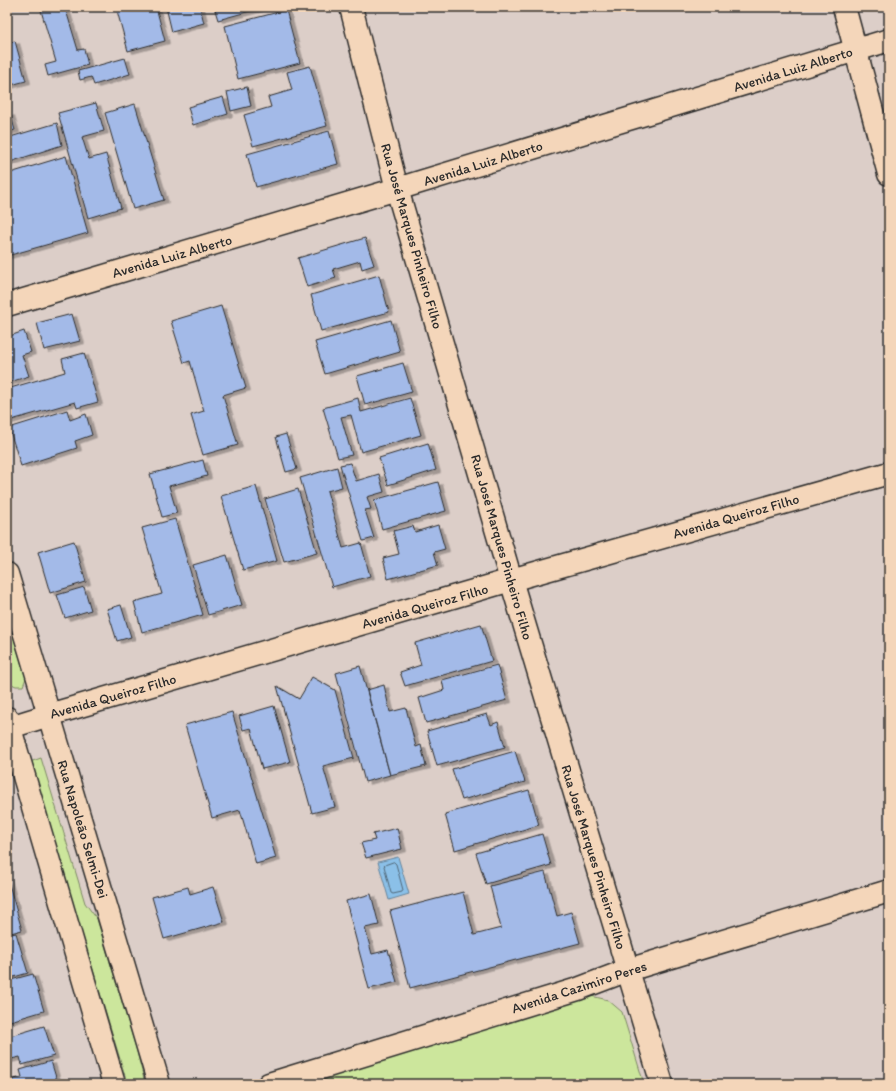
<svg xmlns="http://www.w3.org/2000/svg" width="896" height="1091" viewBox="0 0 896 1091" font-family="Itim,sans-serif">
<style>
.green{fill:#cce69c;stroke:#7c8864}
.water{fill:#8bc0e8;stroke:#65849c}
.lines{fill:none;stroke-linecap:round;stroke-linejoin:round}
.shore{stroke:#516777;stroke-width:1}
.building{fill:#a3bae8;stroke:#2b2b2b;filter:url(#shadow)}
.minor-casing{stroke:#2b2b2b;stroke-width:25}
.secondary-casing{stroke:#2b2b2b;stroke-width:25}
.minor{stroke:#f4d6ba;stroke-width:22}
.secondary{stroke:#f4d6ba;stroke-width:22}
.labels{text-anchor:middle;stroke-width:4;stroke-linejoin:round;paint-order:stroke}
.street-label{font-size:14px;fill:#2b2b2b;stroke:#f4d6ba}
</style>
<defs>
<filter id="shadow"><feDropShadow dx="4.5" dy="2.5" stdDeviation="0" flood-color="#0004"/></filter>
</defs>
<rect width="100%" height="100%" fill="#dccec8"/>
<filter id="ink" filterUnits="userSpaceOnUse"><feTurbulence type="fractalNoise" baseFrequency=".025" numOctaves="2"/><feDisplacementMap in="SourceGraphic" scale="8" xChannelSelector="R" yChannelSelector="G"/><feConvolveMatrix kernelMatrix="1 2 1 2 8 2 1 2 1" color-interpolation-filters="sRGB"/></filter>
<g filter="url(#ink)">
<g class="green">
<polygon points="7,616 26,678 23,686 16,686 7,682"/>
<polygon points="41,758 85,903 97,919 136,1048 145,1083 143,1084 129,1084 126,1079 30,762"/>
<polygon points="591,996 608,1000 622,1012 644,1084 302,1084"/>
</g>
<polygon class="water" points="398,857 409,894 389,900 378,862"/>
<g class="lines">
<polygon class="shore" points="394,862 396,864 403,890 402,892 393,894 391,893 384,866 385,865"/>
</g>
<g class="building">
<polygon points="40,7 65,7 78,50 84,49 88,65 48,76 45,65 56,62"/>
<polygon points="116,7 156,7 165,41 128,51"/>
<polygon points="166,7 200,7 204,23 172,32"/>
<polygon points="214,7 265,7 218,20"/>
<polygon points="286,10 300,63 238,79 225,26"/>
<polygon points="15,41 26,81 7,86 7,43"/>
<polygon points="125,58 130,74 94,85 91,77 80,80 78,71"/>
<polygon points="310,66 327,126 253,146 244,115 271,107 268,97 292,90 287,72"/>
<polygon points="247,87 251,106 231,111 227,92"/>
<polygon points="223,97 228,114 193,125 188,107"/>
<polygon points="96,103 104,131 82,137 89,159 106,154 121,208 88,218 58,113"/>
<polygon points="135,104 164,200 133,209 105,113"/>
<polygon points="10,113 15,130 7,132 7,114"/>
<polygon points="57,123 62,145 7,163 7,138"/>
<polygon points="329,131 338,164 256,187 247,154"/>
<polygon points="66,156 88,233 7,256 7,174"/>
<polygon points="365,238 374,265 362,269 360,261 333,269 336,278 307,287 298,258"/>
<polygon points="379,275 389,312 321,331 311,295"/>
<polygon points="221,306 246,388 223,395 238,445 203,455 191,415 204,411 190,361 184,363 171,321"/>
<polygon points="72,314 80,341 44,350 37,323"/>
<polygon points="391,320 400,352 325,374 315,342"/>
<polygon points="24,331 31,352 22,355 29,376 7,383 7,337"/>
<polygon points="84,353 98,402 77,408 75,402 8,421 7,389 65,372 62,359"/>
<polygon points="403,363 412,392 365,405 357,376"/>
<polygon points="358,398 361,412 410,398 421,435 361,452 351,415 341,417 352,455 338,458 323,408"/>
<polygon points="67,410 70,420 86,414 92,435 75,441 77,448 21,466 9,428"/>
<polygon points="286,434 297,469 286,472 276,437"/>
<polygon points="428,443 436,470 388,485 379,458"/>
<polygon points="203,460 207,476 169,486 177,513 162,517 150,474"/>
<polygon points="350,463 356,481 379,474 384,492 367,497 371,509 365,510 374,538 363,541 340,465"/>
<polygon points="337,467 342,487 327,491 343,548 361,543 370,576 332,587 300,478"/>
<polygon points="438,482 446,511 382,529 374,500"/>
<polygon points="256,486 277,561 243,570 221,496"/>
<polygon points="298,489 317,553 284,562 265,499"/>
<polygon points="175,519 203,615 142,632 134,602 162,594 142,528"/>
<polygon points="438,525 445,549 434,552 438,565 388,579 383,558 399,554 393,531 413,526 415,532"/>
<polygon points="74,541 86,582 50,593 38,552"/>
<polygon points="227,555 242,605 208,615 193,565"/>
<polygon points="84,587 91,610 65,618 57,595"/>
<polygon points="121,605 131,637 117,641 107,609"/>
<polygon points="481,624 492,661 405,686 400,672 421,665 415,643"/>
<polygon points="497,665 507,700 426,723 419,698 444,690 442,680"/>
<polygon points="360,666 390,775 365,782 336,673"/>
<polygon points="312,677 335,690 354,758 323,766 335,807 312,813 277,686 299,699"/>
<polygon points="384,685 390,712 406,708 416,747 421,745 426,766 390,775 367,690"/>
<polygon points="274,706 290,762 262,769 251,728 243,730 239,716"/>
<polygon points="232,712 276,858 256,864 240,810 212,818 185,725"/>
<polygon points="487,714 491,725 498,722 505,747 437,766 427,731"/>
<polygon points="515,751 525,782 462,800 452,769"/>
<polygon points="529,790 539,825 455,850 445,814"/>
<polygon points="397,828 402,849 366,858 361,843 375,840 373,834"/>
<polygon points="542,834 551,865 486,884 476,853"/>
<polygon points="545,872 557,916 571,912 580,943 410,988 390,911 463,892 474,935 501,928 490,886"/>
<polygon points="7,877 22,930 7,934"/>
<polygon points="188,887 190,894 213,887 224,922 164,939 152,897"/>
<polygon points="371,894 379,925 365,928 372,954 388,950 397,982 369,989 346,901"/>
<polygon points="16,933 28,973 7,979 7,935"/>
<polygon points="33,974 44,1011 7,1022 7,981"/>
<polygon points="44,1026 54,1056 22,1065 20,1057 7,1060 7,1037"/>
<polygon points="51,1061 58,1084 7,1084 7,1081 22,1077 20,1070"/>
</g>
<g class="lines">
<g class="minor-casing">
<g id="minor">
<polyline points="351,7 397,189 511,580 662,1084"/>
<polyline points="844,7 889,174"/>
<polyline points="7,305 397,189 889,40"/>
<polyline points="7,728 49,715 511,580 889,473"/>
<polyline points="269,1084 578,989 628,970 889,891"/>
</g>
</g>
<g class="secondary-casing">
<g id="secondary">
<polyline points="7,574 159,1084"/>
<polyline points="7,718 114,1084"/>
</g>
</g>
<use href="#minor" class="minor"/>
<use href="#secondary" class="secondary"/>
</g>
</g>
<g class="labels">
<g class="street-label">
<text transform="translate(793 69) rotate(-17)" y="5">Avenida Luiz Alberto</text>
<text transform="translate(483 163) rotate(-17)" y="5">Avenida Luiz Alberto</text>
<text transform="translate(412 236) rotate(74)" y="5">Rua José Marques Pinheiro Filho</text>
<text transform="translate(172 256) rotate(-16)" y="5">Avenida Luiz Alberto</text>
<text transform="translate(736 516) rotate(-16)" y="5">Avenida Queiroz Filho</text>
<text transform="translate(502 547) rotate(74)" y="5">Rua José Marques Pinheiro Filho</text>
<text transform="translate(425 606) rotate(-16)" y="5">Avenida Queiroz Filho</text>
<text transform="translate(113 696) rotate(-16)" y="5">Avenida Queiroz Filho</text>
<text transform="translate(83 829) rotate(73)" y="5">Rua Napoleão Selmi-Dei</text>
<text transform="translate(594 857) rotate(73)" y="5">Rua José Marques Pinheiro Filho</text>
<text transform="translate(579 987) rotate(-18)" y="5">Avenida Cazimiro Peres</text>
</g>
</g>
<rect width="896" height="1091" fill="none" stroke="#f4d6ba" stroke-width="24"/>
<rect x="12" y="12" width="872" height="1067" fill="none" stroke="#2b2b2b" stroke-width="1.5" filter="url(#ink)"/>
</svg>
